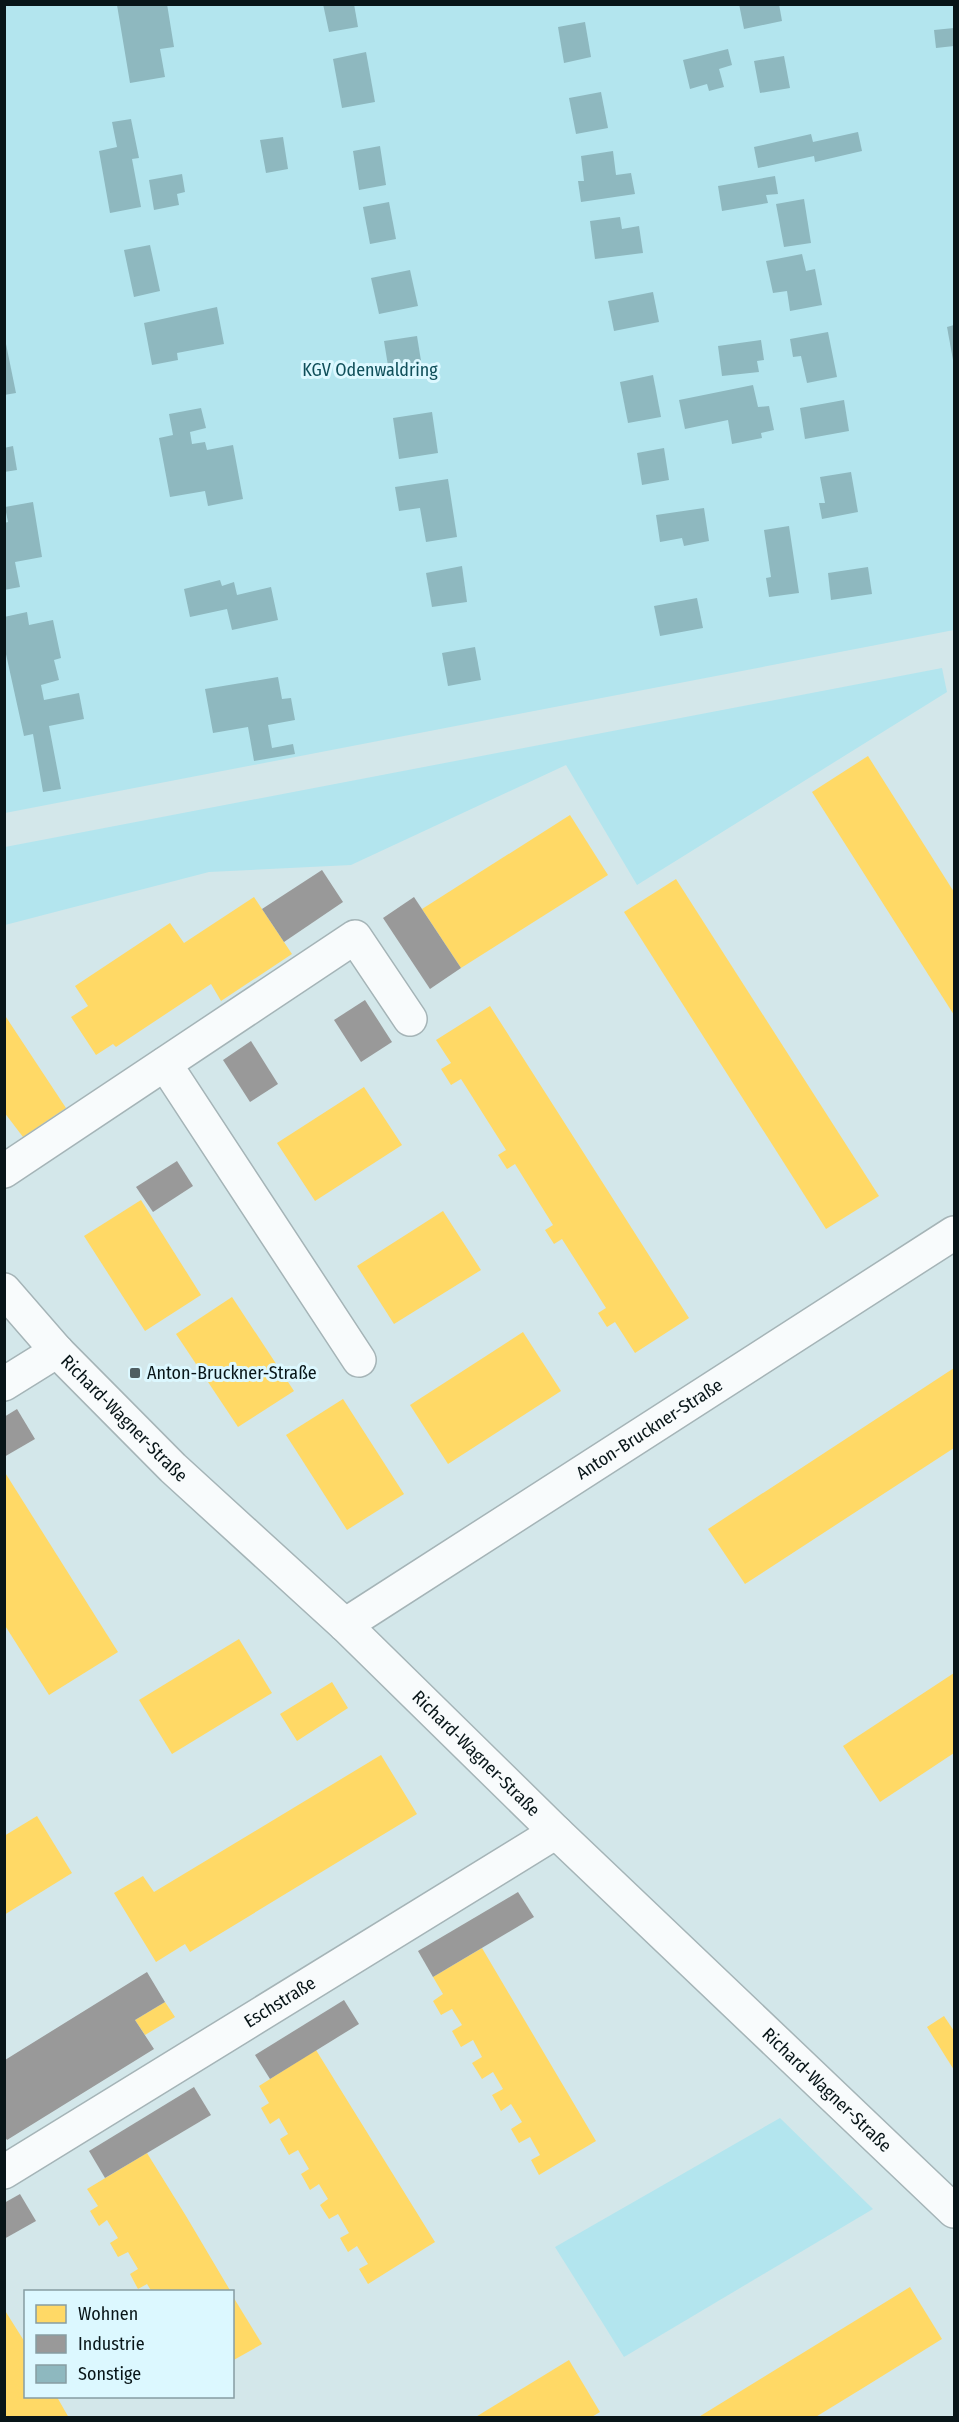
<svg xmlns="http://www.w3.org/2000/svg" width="959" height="2422" viewBox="0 0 959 2422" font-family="'Fira Sans Condensed',sans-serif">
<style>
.green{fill:#b3e5ee}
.homes{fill:#ffd966}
.industry{fill:#999}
.building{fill:#8eb8bf}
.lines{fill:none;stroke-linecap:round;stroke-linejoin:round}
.minor-casing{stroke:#a5b4b7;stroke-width:36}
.minor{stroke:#f8fbfc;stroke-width:33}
.poi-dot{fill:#4f5e62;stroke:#dcf8ff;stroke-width:2}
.labels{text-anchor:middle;stroke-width:6;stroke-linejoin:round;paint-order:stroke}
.park-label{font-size:18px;fill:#104f5a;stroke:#dcf8ff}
.poi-label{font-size:18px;fill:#081518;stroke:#dcf8ff;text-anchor:start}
.street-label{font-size:18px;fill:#081518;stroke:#dcf8ff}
</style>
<rect width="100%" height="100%" fill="#d3e7ea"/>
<g class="green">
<polygon points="5,5 954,5 954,630 5,813"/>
<polygon points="942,668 947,692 637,885 566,765 351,865 209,872 5,925 5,847"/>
<polygon points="780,2118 873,2209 624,2357 555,2247"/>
</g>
<g class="homes">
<polygon points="868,756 954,892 954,1015 812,792"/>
<polygon points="570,815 608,875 461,968 422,909"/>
<polygon points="676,879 879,1196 826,1229 624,912"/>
<polygon points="254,897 292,954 221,1001 211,984 116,1047 113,1044 96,1055 71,1017 88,1006 75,986 170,923 184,943"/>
<polygon points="490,1006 689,1318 635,1353 615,1322 607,1327 598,1313 606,1308 562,1239 554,1244 545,1230 553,1225 515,1164 507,1169 498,1155 506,1150 461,1079 451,1085 441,1069 451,1063 436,1040"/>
<polygon points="4,1014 66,1108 23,1137 4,1112"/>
<polygon points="364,1087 402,1145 315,1201 277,1143"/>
<polygon points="141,1200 201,1295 145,1331 84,1236"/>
<polygon points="443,1211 481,1270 394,1324 357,1266"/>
<polygon points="232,1297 294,1391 238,1427 176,1334"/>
<polygon points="523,1332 561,1391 448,1464 410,1405"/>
<polygon points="954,1368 954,1448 745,1584 708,1529"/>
<polygon points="343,1399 404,1494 347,1530 286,1435"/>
<polygon points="4,1471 118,1652 49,1695 4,1624"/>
<polygon points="239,1639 272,1693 172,1754 139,1700"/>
<polygon points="954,1673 954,1753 880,1802 843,1746"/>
<polygon points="332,1682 348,1708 297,1741 280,1714"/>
<polygon points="381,1755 417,1814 190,1952 185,1944 156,1962 114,1893 143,1876 154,1892"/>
<polygon points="37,1816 72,1873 4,1915 4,1836"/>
<polygon points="482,1948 596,2141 539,2175 531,2160 540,2155 530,2137 519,2143 511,2129 522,2122 511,2104 501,2111 492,2095 503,2089 493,2072 482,2079 472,2063 482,2057 473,2040 461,2047 452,2031 462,2025 452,2009 441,2015 433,2001 443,1994 433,1977"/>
<polygon points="165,2002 175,2017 145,2035 135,2020"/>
<polygon points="944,2016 954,2031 954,2070 927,2027"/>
<polygon points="316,2050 435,2242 368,2284 359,2269 368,2264 357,2246 348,2252 340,2238 349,2233 338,2214 329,2219 320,2205 328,2199 319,2184 310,2190 301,2174 309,2169 298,2150 289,2155 280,2139 288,2134 279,2118 270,2124 261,2108 269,2103 259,2086"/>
<polygon points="147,2153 186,2216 231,2292 152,2292 147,2284 138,2289 130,2274 138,2269 128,2252 118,2257 110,2243 118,2238 107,2220 99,2226 90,2211 98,2206 87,2189"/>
<polygon points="910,2287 942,2339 863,2388 814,2418 697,2418"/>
<polygon points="232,2295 262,2344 232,2361"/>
<polygon points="4,2309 26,2344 26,2397 57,2397 69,2418 4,2418"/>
<polygon points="569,2360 600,2412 590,2418 474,2418"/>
</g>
<g class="industry">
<polygon points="322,870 343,902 284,942 262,909"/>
<polygon points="414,897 461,968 430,989 383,918"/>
<polygon points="365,1000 392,1042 361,1062 334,1020"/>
<polygon points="251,1041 278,1084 250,1102 223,1060"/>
<polygon points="177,1161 193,1186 153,1212 136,1187"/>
<polygon points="17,1409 35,1439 4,1457 4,1417"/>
<polygon points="518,1892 534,1917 433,1977 418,1951"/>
<polygon points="147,1972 165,2002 135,2020 154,2049 7,2140 5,2137 5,2060"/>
<polygon points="344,2000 359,2024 270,2079 255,2055"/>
<polygon points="194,2087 211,2115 105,2178 89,2151"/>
<polygon points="20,2194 36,2221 4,2239 4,2203"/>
</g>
<g class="building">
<polygon points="167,4 174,47 160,49 165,77 130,83 117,5"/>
<polygon points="323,4 354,4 358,27 329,32"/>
<polygon points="739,4 779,4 782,21 744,29"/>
<polygon points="585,22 591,57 564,63 558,27"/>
<polygon points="954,28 954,46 936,48 934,30"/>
<polygon points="728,49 732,65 719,69 724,87 709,91 707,84 690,89 683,60"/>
<polygon points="366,52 375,102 342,108 333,59"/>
<polygon points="784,56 790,88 760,93 754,61"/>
<polygon points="601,92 608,128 576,134 569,98"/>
<polygon points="131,119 139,158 132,159 141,207 110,213 99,151 117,147 112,122"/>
<polygon points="858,132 862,151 815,162 814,156 758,168 754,147 811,134 813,142"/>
<polygon points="283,137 288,169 266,173 260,140"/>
<polygon points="380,146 386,185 359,190 353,151"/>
<polygon points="613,151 616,175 631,173 635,194 581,202 578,181 584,181 581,156"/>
<polygon points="182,174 185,192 177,194 179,205 154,210 149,180"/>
<polygon points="775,176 778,194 766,195 768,203 722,211 718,186"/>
<polygon points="804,199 811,243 784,247 776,204"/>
<polygon points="389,202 396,239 370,244 363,207"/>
<polygon points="620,217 622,229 639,226 643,253 595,259 590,221"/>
<polygon points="150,245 160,291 134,297 124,250"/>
<polygon points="802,254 806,271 815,269 822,305 790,311 787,291 773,293 766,261"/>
<polygon points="410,270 418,306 379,314 371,278"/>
<polygon points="653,292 659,322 614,331 608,301"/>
<polygon points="217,307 224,344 177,353 178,360 152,365 144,323"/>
<polygon points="954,325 954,360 953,360 947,327"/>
<polygon points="828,332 837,377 807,383 801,356 793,357 790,339"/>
<polygon points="417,336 422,367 389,372 384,341"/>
<polygon points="761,340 764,360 757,361 759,372 722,376 718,346"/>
<polygon points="4,344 6,344 16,393 4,395"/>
<polygon points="653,375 661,417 628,423 620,382"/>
<polygon points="753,385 758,407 769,406 774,430 761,433 762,438 732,444 728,420 685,429 679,400"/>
<polygon points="844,400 849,431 805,439 800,408"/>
<polygon points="201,408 206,428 190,432 192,444 205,442 207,450 233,445 243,499 208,506 205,491 170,497 159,438 173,435 169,414"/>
<polygon points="432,412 438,453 399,459 393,418"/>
<polygon points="13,446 17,470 4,472 4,448"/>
<polygon points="664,448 669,480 642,485 637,453"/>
<polygon points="851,472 858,512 822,519 819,503 825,503 820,477"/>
<polygon points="448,479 457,537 426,542 420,508 399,511 395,487"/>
<polygon points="33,502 42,557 15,562 20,587 4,590 4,523 8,522 5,507"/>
<polygon points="704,508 709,541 684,546 682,538 660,542 656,515"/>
<polygon points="789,526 799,593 769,597 766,578 771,577 764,530"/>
<polygon points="462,566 467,602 432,607 426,573"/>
<polygon points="868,567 872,594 831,600 828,573"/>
<polygon points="220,580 222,586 234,582 237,595 271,587 278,620 232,630 227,609 190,617 184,589"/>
<polygon points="697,598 703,628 660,636 654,606"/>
<polygon points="27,612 29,625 53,620 61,658 54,660 59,680 41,685 44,700 79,693 84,719 49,726 61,789 43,792 33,734 24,736 4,645 4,617"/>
<polygon points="475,647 481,680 448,686 442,653"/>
<polygon points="278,677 282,699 291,698 295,720 268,725 272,748 293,744 295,754 254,761 248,727 213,733 205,689"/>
</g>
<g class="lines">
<g class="minor-casing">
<g id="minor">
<polyline points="165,1064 359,1360"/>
<polyline points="4,1171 355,937 410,1019"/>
<path id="s1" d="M4 1290 57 1351 173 1468 345 1625 556 1832 954 2211"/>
<polyline points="4,1384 57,1351"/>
<path id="s2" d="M345 1625 954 1233"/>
<path id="s3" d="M4 2172 556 1832"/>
</g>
</g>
<use href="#minor" class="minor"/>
</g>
<rect class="poi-dot" x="129" y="1367" width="12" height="12" rx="3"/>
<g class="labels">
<g class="park-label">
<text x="370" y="376">KGV Odenwaldring</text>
</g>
<g class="poi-label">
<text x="147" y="1379">Anton-Bruckner-Straße</text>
</g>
<g class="street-label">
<text dy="6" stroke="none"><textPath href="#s1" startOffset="176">Richard-Wagner-Straße</textPath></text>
<text dy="6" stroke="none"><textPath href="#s2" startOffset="362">Anton-Bruckner-Straße</textPath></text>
<text dy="6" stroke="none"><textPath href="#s1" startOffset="662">Richard-Wagner-Straße</textPath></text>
<text dy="6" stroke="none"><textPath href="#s3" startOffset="324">Eschstraße</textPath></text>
<text dy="6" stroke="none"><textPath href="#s1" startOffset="1148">Richard-Wagner-Straße</textPath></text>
</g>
</g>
<rect width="959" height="2422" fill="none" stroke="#081518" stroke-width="12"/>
<rect x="24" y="2290" width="210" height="108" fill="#dcf8ff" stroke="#879da3" stroke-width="1.5"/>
<rect x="36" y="2305" width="30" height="18" fill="#ffd966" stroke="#879da3" stroke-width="1.5"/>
<text x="78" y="2320" font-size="18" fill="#081518">Wohnen</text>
<rect x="36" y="2335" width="30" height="18" fill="#999999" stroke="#879da3" stroke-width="1.5"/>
<text x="78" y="2350" font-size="18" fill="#081518">Industrie</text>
<rect x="36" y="2365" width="30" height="18" fill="#8eb8bf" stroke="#879da3" stroke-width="1.5"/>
<text x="78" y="2380" font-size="18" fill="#081518">Sonstige</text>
</svg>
